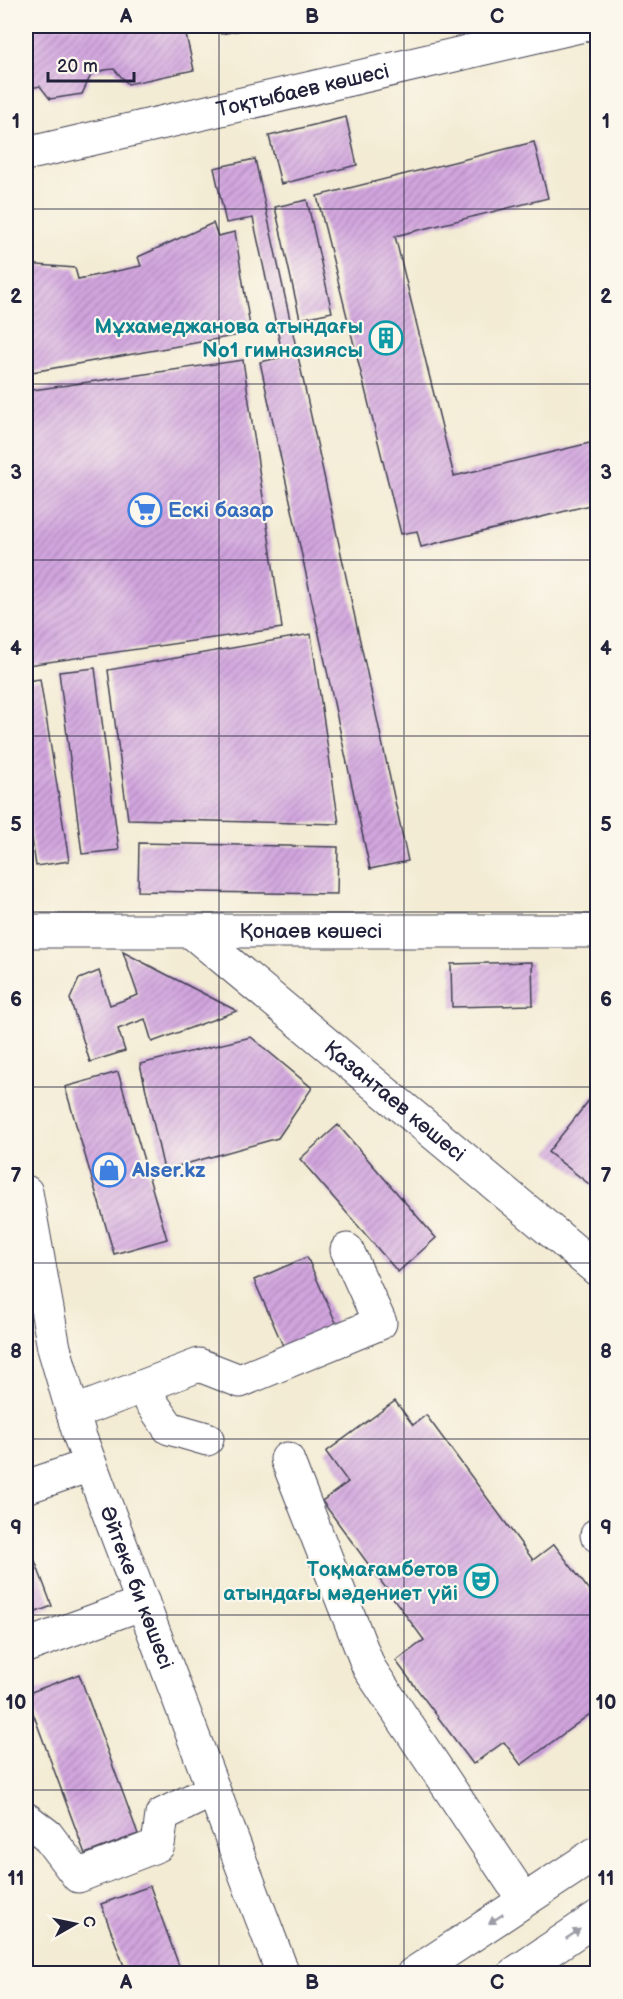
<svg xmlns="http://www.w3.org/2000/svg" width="623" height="1999" viewBox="0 0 623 1999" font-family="'Balsamiq Sans',sans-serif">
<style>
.building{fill:url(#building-hatch)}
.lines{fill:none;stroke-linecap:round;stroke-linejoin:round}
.minor-casing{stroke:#414052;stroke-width:35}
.minor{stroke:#fff;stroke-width:33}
.oneway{fill:#9c9ca7}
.grid{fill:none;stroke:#22223b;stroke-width:1.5;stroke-opacity:0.55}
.labels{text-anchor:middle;stroke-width:4.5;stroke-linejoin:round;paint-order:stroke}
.street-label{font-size:21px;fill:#22223b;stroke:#fbf7ec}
.culture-label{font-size:21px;font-weight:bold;fill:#0d838f;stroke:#fbf7ec;text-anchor:end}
.shop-label{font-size:21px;font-weight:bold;fill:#366cbe;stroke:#fbf7ec;text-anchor:start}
.neatline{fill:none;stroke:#22223b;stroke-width:2}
.grid-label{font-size:20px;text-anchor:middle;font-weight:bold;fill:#22223b}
</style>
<defs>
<pattern id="building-hatch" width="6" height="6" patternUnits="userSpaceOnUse" patternTransform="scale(1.5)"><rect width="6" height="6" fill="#d2a5df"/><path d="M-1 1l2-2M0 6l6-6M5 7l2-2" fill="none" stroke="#aa86b6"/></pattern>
</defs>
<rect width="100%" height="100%" fill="#fbf7ec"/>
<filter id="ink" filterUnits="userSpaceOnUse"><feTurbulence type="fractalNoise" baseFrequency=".0167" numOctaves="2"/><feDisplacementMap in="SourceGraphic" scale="12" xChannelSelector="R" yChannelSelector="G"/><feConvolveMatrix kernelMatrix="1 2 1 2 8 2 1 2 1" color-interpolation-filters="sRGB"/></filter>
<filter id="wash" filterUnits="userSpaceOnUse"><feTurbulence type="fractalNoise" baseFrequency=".008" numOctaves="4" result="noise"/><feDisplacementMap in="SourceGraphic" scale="24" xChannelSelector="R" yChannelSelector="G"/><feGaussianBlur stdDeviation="1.35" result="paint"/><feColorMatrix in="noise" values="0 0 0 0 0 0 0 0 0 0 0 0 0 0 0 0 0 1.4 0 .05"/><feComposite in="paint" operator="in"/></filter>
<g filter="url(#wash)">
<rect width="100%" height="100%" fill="#f3ebd3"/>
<g id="blocks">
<g class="building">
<polygon points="26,26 184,26 194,70 128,84 114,69 105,70 92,73 82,94 50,99 40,86 26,89"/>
<polygon points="219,26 259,26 259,27 221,34"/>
<polygon points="346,117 357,165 281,184 269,136"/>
<polygon points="534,142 548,198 395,236 454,476 598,441 598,503 421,547 417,531 401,534 317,196"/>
<polygon points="255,159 408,861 370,869 260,362 283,357 253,218 226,223 214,168"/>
<polygon points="307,200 332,312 300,319 275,207"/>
<polygon points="213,223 218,236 235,232 251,333 26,373 26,264 75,268 78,279 141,266 138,257"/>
<polygon points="243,360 282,628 28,665 26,644 26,391"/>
<polygon points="311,634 339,824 128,819 108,670"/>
<polygon points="95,668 119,850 82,854 59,672"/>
<polygon points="40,679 69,861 36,866 26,798 26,681"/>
<polygon points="139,843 338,847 337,894 138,891"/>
<polygon points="123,952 237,1011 152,1042 145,1019 118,1029 125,1051 90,1062 70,999 79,979 99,971 110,1005 138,995"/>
<polygon points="532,962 533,1005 452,1007 451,964"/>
<polygon points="251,1037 312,1088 278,1138 164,1170 140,1064"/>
<polygon points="118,1072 167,1239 114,1254 65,1087"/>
<polygon points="598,1089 598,1191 548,1152"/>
<polygon points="338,1125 436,1238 398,1272 300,1159"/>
<polygon points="307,1257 337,1325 284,1348 254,1280"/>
<polygon points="395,1401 413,1425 426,1415 533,1560 554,1544 598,1602 598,1708 521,1765 504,1742 473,1764 396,1661 424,1640 322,1501 348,1482 326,1452"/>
<polygon points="26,1537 52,1606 26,1616"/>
<polygon points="79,1674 138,1834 85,1854 26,1694"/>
<polygon points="150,1886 182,1974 127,1974 101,1904"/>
</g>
</g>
</g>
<g filter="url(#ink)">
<use href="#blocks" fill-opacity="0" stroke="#414052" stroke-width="1.5"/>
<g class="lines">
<g class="minor-casing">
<g id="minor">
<path id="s1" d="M26 154 580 26"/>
<path id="s2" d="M26 931H598"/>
<path id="s3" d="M192 932 598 1270"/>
<path id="s4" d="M26 1192 54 1348 80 1437 283 1974"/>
<polyline points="141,1387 169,1428 207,1439"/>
<polyline points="73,1413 199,1365 240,1381 380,1323 347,1250"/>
<polyline points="287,1459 369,1668 524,1900"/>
<polyline points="26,1487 90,1465"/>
<polyline points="597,1535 598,1536"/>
<polyline points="26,1646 143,1603"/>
<polyline points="26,1819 47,1835 78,1876 158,1845 162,1815 213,1790"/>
<polyline points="413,1974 598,1852"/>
<polyline points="514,1974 598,1917"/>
</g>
</g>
<use href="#minor" class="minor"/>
</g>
<defs><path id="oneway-solid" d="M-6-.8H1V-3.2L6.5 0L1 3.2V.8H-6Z" transform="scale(1.5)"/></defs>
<g class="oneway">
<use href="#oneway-solid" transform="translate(496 1919) rotate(147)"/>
<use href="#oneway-solid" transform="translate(573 1934) rotate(-34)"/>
</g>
</g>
<path class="grid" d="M219 26V1974M404 26V1974M26 209H598M26 384H598M26 560H598M26 736H598M26 912H598M26 1087H598M26 1263H598M26 1439H598M26 1615H598M26 1790H598"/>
<defs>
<g id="building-ring" transform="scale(1.725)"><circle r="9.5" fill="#fbf7ec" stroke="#0f9aa8" stroke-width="1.5"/><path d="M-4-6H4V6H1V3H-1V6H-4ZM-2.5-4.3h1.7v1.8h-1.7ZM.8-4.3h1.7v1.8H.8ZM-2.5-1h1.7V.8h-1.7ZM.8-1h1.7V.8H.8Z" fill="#0f9aa8"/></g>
<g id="supermarket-ring" transform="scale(1.725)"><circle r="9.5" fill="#fbf7ec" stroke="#3f7fe0" stroke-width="1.5"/><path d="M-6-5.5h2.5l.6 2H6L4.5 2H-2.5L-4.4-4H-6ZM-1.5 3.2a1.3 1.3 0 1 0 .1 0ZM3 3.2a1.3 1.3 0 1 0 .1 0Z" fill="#3f7fe0"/></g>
<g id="shop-ring" transform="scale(1.725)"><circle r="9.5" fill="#fbf7ec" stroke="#3f7fe0" stroke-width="1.5"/><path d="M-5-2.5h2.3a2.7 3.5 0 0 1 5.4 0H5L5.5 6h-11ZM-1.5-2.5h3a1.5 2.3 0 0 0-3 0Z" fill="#3f7fe0"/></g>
<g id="theatre-ring" transform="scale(1.725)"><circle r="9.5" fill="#fbf7ec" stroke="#0f9aa8" stroke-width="1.5"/><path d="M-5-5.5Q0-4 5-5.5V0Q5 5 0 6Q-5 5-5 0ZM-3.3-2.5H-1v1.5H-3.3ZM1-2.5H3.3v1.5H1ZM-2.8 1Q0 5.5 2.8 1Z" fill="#0f9aa8"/></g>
</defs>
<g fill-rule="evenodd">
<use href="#building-ring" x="386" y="338"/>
<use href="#supermarket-ring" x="145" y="510"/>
<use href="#shop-ring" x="109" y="1170"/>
<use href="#theatre-ring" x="481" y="1581"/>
</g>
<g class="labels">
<g class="street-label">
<text dy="7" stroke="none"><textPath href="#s1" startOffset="284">Тоқтыбаев көшесі</textPath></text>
<text dy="7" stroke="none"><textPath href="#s2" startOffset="285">Қонаев көшесі</textPath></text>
<text dy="7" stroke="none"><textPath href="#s3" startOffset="264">Қазантаев көшесі</textPath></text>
<text dy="7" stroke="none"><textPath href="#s4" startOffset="412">Әйтеке би көшесі</textPath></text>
</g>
<g class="culture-label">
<text x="363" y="333">Мұхамеджанова атындағы<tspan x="363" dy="24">No1 гимназиясы</tspan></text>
<text x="458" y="1576">Тоқмағамбетов<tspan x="458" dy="24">атындағы мәдениет үйі</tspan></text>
</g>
<g class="shop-label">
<text x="168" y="517">Ескі базар</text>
<text x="132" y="1177">Alser.kz</text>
</g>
</g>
<rect width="623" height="1999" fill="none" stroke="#fbf7ec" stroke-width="66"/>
<g transform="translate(75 1924) rotate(81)" stroke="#fbf7ec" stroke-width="4.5" paint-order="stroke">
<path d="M0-4.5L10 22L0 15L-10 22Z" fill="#22223b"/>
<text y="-9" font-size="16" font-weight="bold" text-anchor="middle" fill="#22223b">С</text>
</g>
<path d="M48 72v9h86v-9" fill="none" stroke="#22223b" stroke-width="3"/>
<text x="57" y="72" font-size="18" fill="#22223b" stroke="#fbf7ec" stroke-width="4.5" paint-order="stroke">20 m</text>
<rect x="33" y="33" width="557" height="1933" class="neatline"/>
<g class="grid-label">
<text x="126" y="23">A</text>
<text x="312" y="23">B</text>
<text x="497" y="23">C</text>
<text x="16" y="128">1</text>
<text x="606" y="128">1</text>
<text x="16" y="303">2</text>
<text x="606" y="303">2</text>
<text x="16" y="479">3</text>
<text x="606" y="479">3</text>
<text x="16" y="655">4</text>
<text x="606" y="655">4</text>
<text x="16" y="831">5</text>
<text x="606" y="831">5</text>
<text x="16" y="1006">6</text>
<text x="606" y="1006">6</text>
<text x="16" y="1182">7</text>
<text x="606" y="1182">7</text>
<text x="16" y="1358">8</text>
<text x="606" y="1358">8</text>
<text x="16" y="1534">9</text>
<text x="606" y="1534">9</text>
<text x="16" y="1709">10</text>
<text x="606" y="1709">10</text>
<text x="16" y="1885">11</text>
<text x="606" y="1885">11</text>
<text x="126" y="1989">A</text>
<text x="312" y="1989">B</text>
<text x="497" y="1989">C</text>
</g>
</svg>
